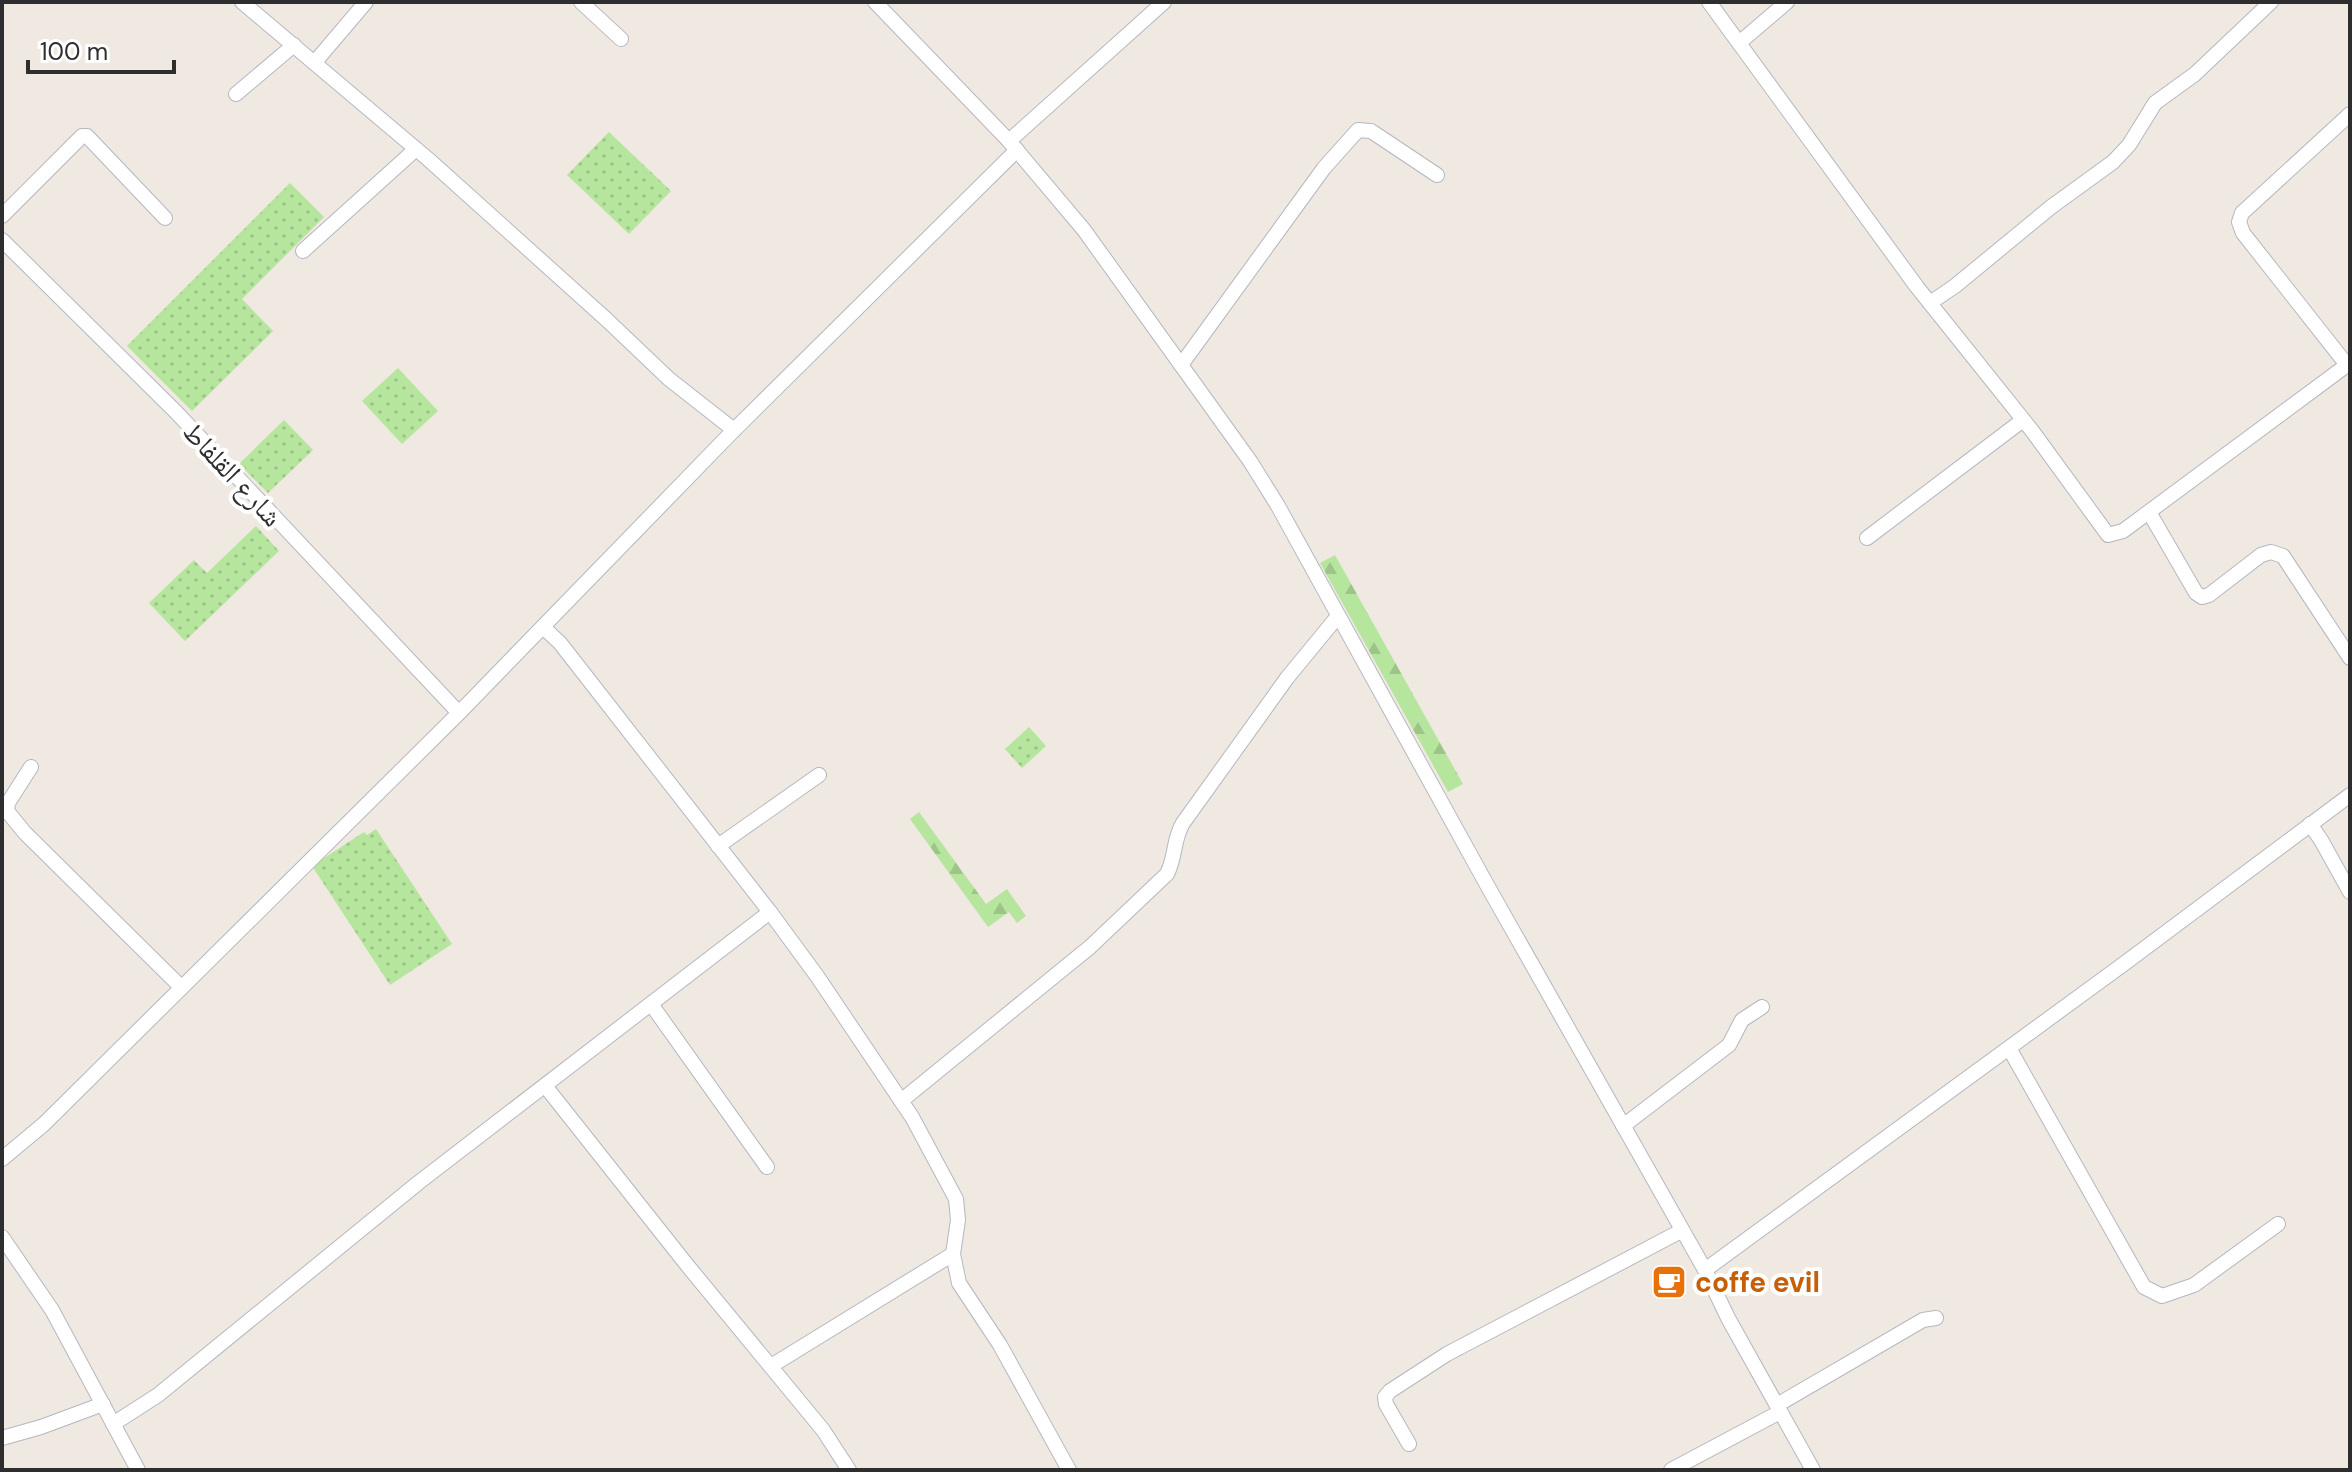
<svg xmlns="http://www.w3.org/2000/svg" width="2352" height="1472" viewBox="0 0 2352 1472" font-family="'DM Sans','Noto Naskh Arabic',sans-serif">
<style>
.green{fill:url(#green-dots)}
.forest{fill:url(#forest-firs)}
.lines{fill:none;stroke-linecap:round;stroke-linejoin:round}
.minor-casing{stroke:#b4b7c1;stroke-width:16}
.minor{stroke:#fff;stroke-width:14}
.labels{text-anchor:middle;stroke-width:8;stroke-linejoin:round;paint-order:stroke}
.street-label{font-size:28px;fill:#2e2e2e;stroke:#fff}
.food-label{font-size:28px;font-weight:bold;fill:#c56008;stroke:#fff;text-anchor:start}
</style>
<defs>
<pattern id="green-dots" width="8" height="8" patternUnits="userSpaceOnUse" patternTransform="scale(2)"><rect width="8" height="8" fill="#b6e59e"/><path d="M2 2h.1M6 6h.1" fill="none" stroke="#9dc588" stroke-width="1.8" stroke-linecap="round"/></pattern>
<pattern id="forest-firs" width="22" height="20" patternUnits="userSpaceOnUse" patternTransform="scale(2)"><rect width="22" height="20" fill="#b6e59e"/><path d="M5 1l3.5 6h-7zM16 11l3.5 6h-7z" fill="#9dc588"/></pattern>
</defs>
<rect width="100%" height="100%" fill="#efe9e1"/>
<g class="green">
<polygon points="609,132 671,191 629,234 567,175"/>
<polygon points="290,183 324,217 242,299 273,331 192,411 127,346"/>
<polygon points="398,368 438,411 402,444 362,401"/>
<polygon points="284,420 313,450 268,493 239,464"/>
<polygon points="256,526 279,551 185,641 149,603 194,560 207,573"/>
<polygon points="1029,727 1046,746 1022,768 1005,749"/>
<polygon points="376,829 452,944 390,985 312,866 364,832 367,835"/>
</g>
<g class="forest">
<polygon points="1335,555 1463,784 1448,792 1320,563"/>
<polygon points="919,812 986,904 1007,889 1026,916 1017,923 1009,912 988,927 910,819"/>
</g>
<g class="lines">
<g class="minor-casing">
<g id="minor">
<polyline points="242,2 428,159 607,320 669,379 734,430"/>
<polyline points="581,2 621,39"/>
<polyline points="875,2 1009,141 1084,230 1250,461 1278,506 1487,885 1705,1270 1728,1318 1813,1470"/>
<polyline points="1709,2 1917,287 2033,432 2108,535 2123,531 2347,365 2243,233 2239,222 2242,213 2350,114"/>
<polyline points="1739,43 1787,2"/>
<polyline points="315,62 366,2"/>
<polyline points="236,94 294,45"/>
<polyline points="1009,141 1164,2"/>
<polyline points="2,216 82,136 87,136 165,218"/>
<polyline points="2,240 176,412 459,713"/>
<polyline points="303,251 416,149"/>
<polyline points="1930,303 1955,286 2051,207 2113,162 2129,145 2155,103 2195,74 2271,2"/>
<polyline points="1181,365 1324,168 1358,130 1371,131 1437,175"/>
<polyline points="2149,512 2196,593 2202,597 2209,595 2261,555 2271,552 2283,556 2350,658"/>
<polyline points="1867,538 2023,420"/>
<polyline points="543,627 560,643 770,912 817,976 912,1117 956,1199 958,1220 953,1254 959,1283 1000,1345 1069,1470"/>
<polyline points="31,767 8,803 7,811 25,833 181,987"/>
<polyline points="2310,824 2321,840 2350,892"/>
<polyline points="718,846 819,775"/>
<polyline points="651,1004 767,1167"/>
<polyline points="2009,1048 2144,1287 2162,1296 2194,1285 2278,1224"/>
<polyline points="546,1087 687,1265 823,1430 849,1470"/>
<path d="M901 1101 1090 947 1167 874C1176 857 1173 839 1183 823L1287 678 1338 616"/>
<polyline points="1623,1126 1729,1045 1742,1020 1762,1007"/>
<polyline points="2,1159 44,1124 459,713 734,430 1017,150"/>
<polyline points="2,1237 52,1310 138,1470"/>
<polyline points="1705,1270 2125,963 2350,795"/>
<polyline points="771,1366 953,1254"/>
<polyline points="1777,1405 1923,1320 1936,1318"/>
<polyline points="113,1424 158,1395 418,1183 770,912"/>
<polyline points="2,1438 41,1427 103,1404"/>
<polyline points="1409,1444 1386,1404 1385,1397 1390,1391 1447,1354 1681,1231"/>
<polyline points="1671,1470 1780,1412"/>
</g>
</g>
<use href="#minor" class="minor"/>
</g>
<defs>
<g id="cafe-square" transform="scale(1.8)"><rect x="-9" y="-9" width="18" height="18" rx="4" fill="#e8710a" stroke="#fff"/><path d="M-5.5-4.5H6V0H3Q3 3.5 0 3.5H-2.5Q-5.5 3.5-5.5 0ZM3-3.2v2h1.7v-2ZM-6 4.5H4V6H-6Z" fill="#fff"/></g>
</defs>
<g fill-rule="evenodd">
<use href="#cafe-square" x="1669" y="1282"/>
</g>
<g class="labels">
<g class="street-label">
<text transform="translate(233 474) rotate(47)" y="10">شارع القلفاط</text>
</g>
<g class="food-label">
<text x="1695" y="1292">coffe evil</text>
</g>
</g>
<rect width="2352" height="1472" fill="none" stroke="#2e2e2e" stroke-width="8"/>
<path d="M28 60v12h146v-12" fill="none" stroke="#2e2e2e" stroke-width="4"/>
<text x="40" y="60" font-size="24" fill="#2e2e2e" stroke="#ffffff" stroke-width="6" paint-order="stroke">100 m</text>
</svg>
